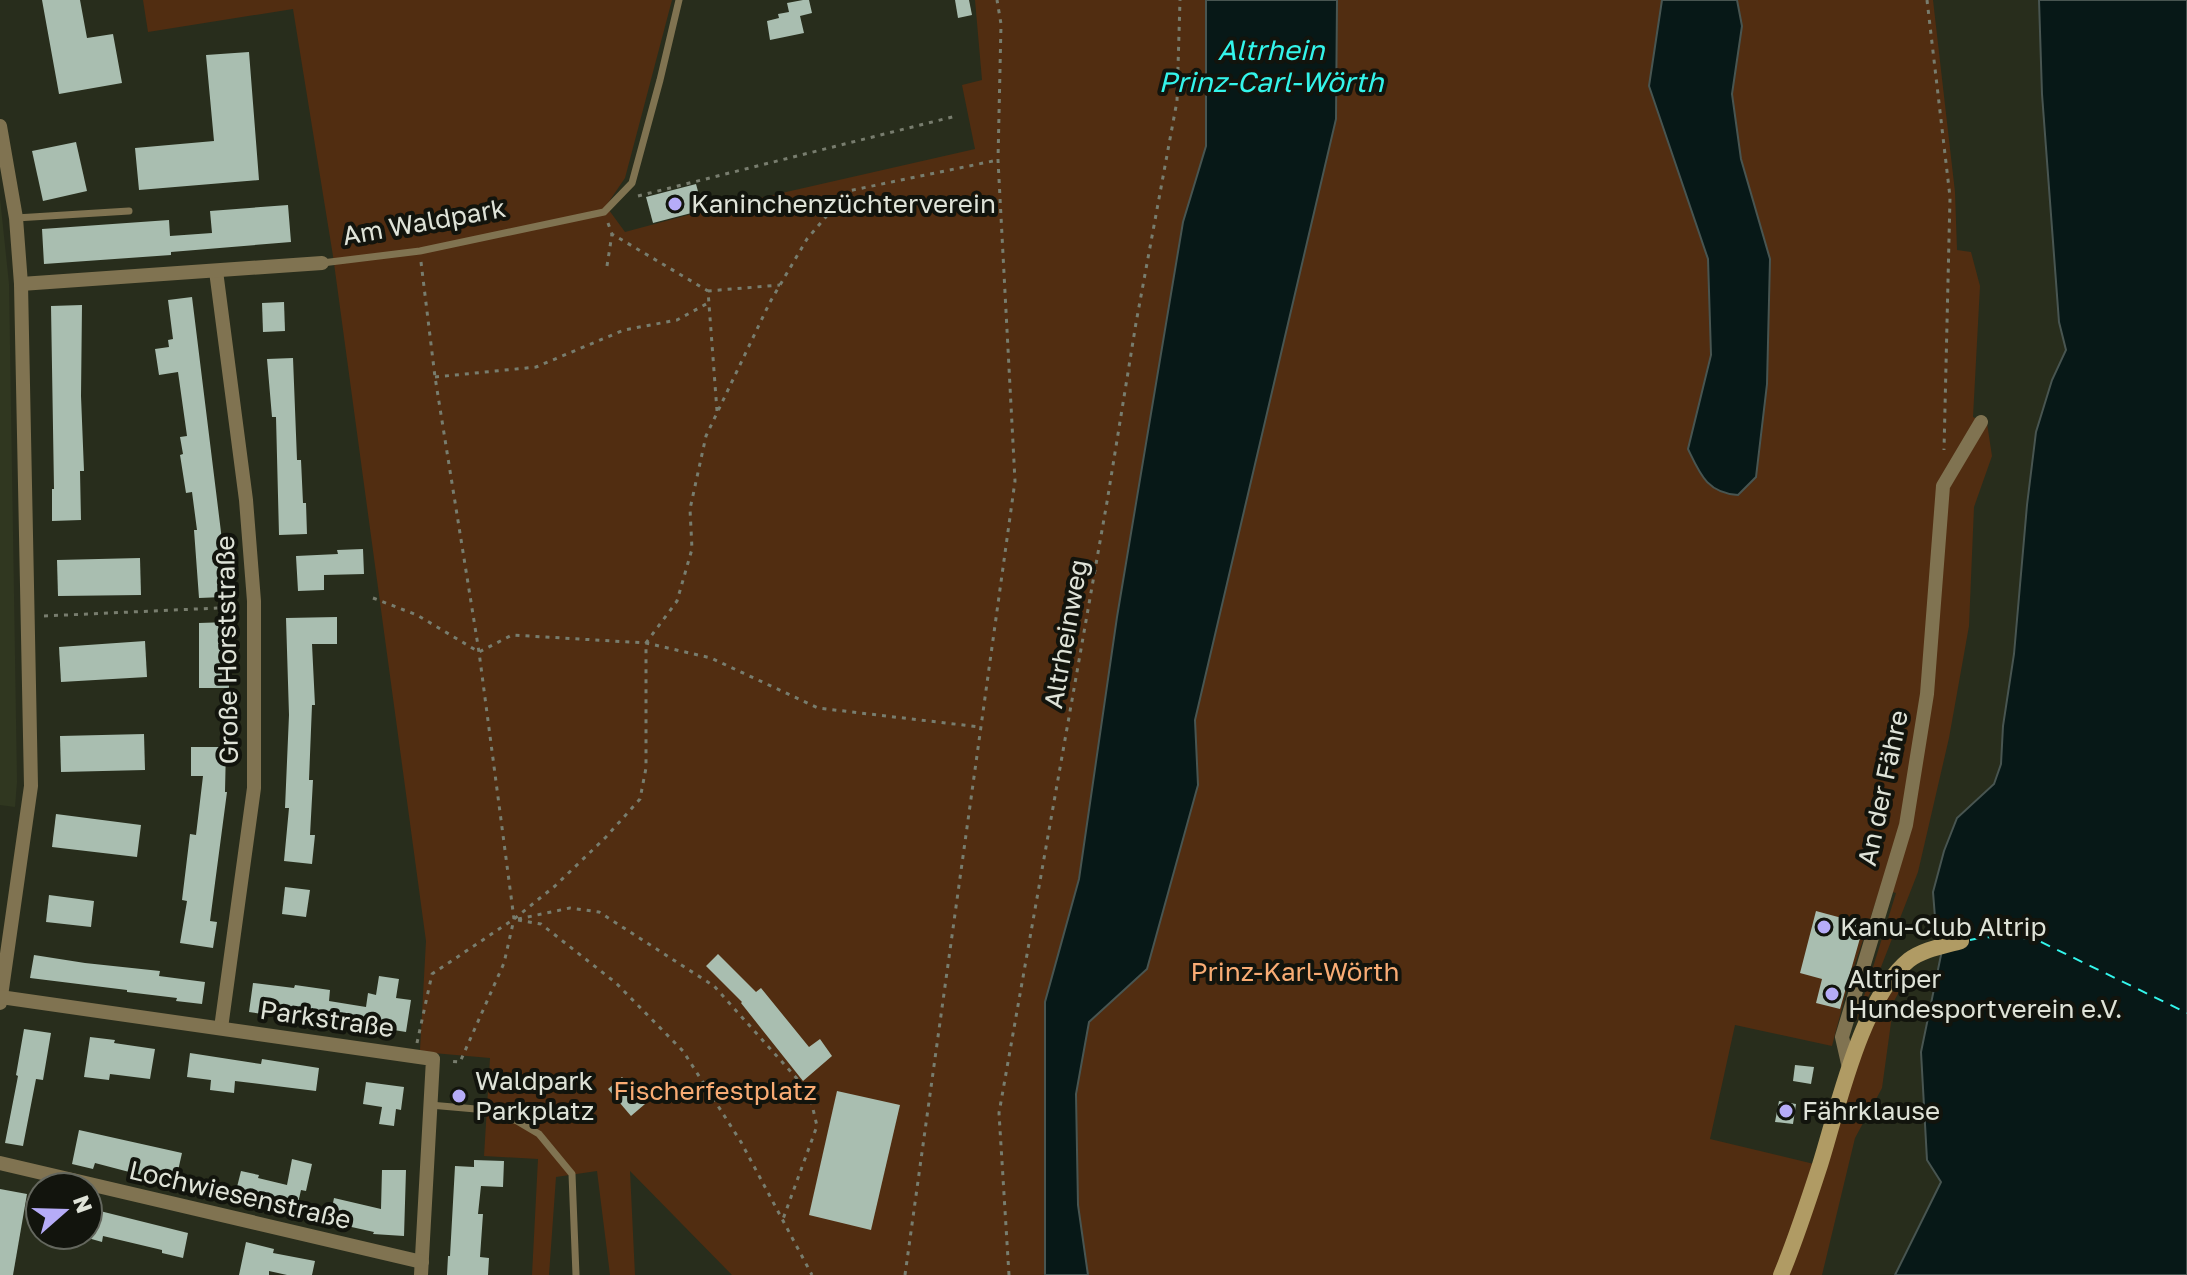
<svg xmlns="http://www.w3.org/2000/svg" width="2187" height="1275" viewBox="0 0 2187 1275" font-family="'Golos Text',sans-serif">
<style>
.built{fill:#303720}
.green{fill:#512d11;fill-rule:evenodd}
.water{fill:#071817;stroke:#485551;stroke-width:2}
.lines{fill:none;stroke-linecap:round;stroke-linejoin:round}
.ferry{stroke:#33f5eb;stroke-width:2;stroke-dasharray:10 8;stroke-linecap:butt}
.building{fill:#a9beb0}
.path{stroke:#787d6e;stroke-width:3;stroke-dasharray:4 6;stroke-linecap:butt}
.lane{stroke:#807351;stroke-width:7}
.street{stroke:#807351;stroke-width:14}
.secondary{stroke:#b09b64;stroke-width:16}
.poi-dot{fill:#b6acf8;stroke:#12140d;stroke-width:3}
.labels{text-anchor:middle;stroke-width:8;stroke-linejoin:round;paint-order:stroke}
.poi-label{font-size:26px;fill:#dfe3d8;stroke:#12140d;text-anchor:start}
.street-label{font-size:26px;fill:#dfe3d8;stroke:#12140d}
.park-label{font-size:26px;fill:#f9ac74;stroke:#12140d}
.water-label{font-size:28px;font-style:italic;fill:#33f5eb;stroke:#12140d}
</style>
<rect width="100%" height="100%" fill="#282d1c"/>
<polygon class="built" points="0,198 9,284 17,782 15,807 0,805"/>
<g class="green">
<path d="M143 0H672L625 178 606 206 625 232 703 211 975 149 962 85 982 80 975 0H1933L1955 192 1957 250 1971 252 1980 286 1973 417 1987 423 1992 456 1974 507 1969 626 1949 738 1918 872 1874 985 1856 1022 1896 893 1880 889 1848 985 1832 1046 1735 1025 1710 1139 1814 1164 1775 1275H732L630 1171 635 1275H610L597 1171 556 1177 549 1275H532L538 1159 484 1156 490 1058 433 1053 420 1050 426 941 333 256 293 9 148 32ZM1733 80 1732 94 1741 159 1770 259 1767 384 1756 477 1738 495 1688 449 1711 355 1708 259Z"/>
<path d="M1903 980 1904 983 1894 1001 1882 1088 1855 1138 1822 1275H1788C1804 1229 1821 1183 1836 1136 1853 1083 1862 1020 1903 980Z"/>
</g>
<g class="water">
<polygon points="1206,0 1337,0 1336,119 1195,720 1198,785 1147,969 1089,1022 1076,1094 1078,1205 1088,1275 1045,1275 1045,1002 1079,879 1117,617 1183,222 1206,146"/>
<path d="M1662 0H1737L1742 26 1732 94 1741 159 1770 259 1767 384 1756 477 1738 495C1707 493 1700 474 1688 449L1711 355 1708 259 1649 86Z"/>
<polygon points="2039,0 2187,0 2187,1275 1895,1275 1941,1182 1927,1160 1921,1052 1941,955 1936,930 1933,892 1944,851 1957,818 1994,784 2001,764 2003,726 2014,654 2027,505 2036,432 2052,380 2066,350 2059,322 2042,94"/>
</g>
<g class="lines">
<polyline class="ferry" points="1970,940 1984,937 2035,939 2187,1013"/>
</g>
<g class="building">
<polygon points="42,0 80,0 87,38 113,34 122,83 59,94"/>
<polygon points="803,0 809,0 812,13 800,16 804,33 770,40 767,21 779,18 778,14 789,12 787,3"/>
<polygon points="955,0 969,0 972,15 958,18"/>
<polygon points="249,52 259,180 139,190 135,148 214,141 206,55"/>
<polygon points="76,142 87,191 43,201 32,151"/>
<polygon points="696,184 703,210 653,223 646,197"/>
<polygon points="288,205 291,242 171,252 171,255 44,264 42,229 169,220 170,236 212,233 210,211"/>
<polygon points="192,297 221,532 225,589 222,589 223,597 199,598 194,530 197,530 192,492 186,493 180,455 183,454 180,437 187,436 178,372 159,375 155,349 169,347 168,340 173,339 168,300"/>
<polygon points="284,302 285,331 263,332 262,303"/>
<polygon points="82,305 81,396 84,471 80,471 81,520 52,521 52,489 54,489 51,306"/>
<polygon points="293,358 297,460 301,460 303,503 306,503 307,534 279,535 276,417 272,417 267,359"/>
<polygon points="363,549 364,574 324,575 324,590 298,591 296,556 338,554 337,550"/>
<polygon points="140,558 141,595 58,596 57,560"/>
<polygon points="337,617 337,644 312,644 315,705 312,705 309,780 313,780 310,835 315,835 312,864 284,861 289,808 285,808 289,715 286,618"/>
<polygon points="228,622 229,688 199,688 199,623"/>
<polygon points="145,641 147,677 61,682 59,647"/>
<polygon points="144,734 145,770 61,772 60,736"/>
<polygon points="191,747 226,747 225,792 227,792 210,921 217,922 213,948 180,943 187,901 182,900 190,834 196,835 203,776 191,776"/>
<polygon points="56,814 141,825 137,857 52,847"/>
<polygon points="285,887 310,890 306,917 282,914"/>
<polygon points="49,895 94,901 91,927 46,922"/>
<polygon points="1816,911 1864,924 1840,1009 1816,1003 1822,979 1800,973"/>
<polygon points="718,954 756,992 761,988 809,1047 820,1039 832,1056 803,1081 741,1003 742,1002 706,966"/>
<polygon points="34,955 85,963 160,971 159,976 205,982 202,1004 176,1001 177,998 127,992 127,990 30,978"/>
<polygon points="379,976 399,979 396,998 411,1000 406,1032 327,1019 327,1014 302,1010 275,1007 274,1016 249,1012 253,983 294,988 295,985 330,990 329,1001 366,1007 368,993 376,995"/>
<polygon points="24,1029 51,1033 43,1080 36,1079 23,1146 5,1143 18,1076 16,1075"/>
<polygon points="90,1037 115,1040 114,1043 155,1049 150,1079 110,1074 109,1080 84,1077"/>
<polygon points="190,1053 261,1064 262,1059 319,1068 316,1091 235,1081 234,1093 210,1090 211,1080 187,1077"/>
<polygon points="1795,1065 1814,1067 1811,1084 1793,1081"/>
<polygon points="622,1077 645,1104 631,1116 608,1089"/>
<polygon points="366,1082 404,1087 401,1110 396,1109 394,1126 379,1124 382,1107 363,1104"/>
<polygon points="837,1091 900,1105 871,1230 809,1215"/>
<polygon points="1779,1101 1796,1104 1793,1124 1775,1122"/>
<polygon points="79,1130 182,1153 175,1184 95,1163 93,1169 72,1164"/>
<polygon points="292,1159 312,1164 306,1191 301,1190 296,1212 273,1207 273,1204 235,1195 241,1171 259,1175 258,1178 287,1185"/>
<polygon points="474,1160 504,1161 503,1187 481,1186 478,1214 483,1214 480,1257 489,1258 488,1275 447,1275 448,1256 450,1256 455,1166 474,1167"/>
<polygon points="382,1170 406,1170 404,1236 373,1234 374,1232 329,1222 334,1198 381,1209"/>
<polygon points="0,1189 27,1194 13,1275 0,1275"/>
<polygon points="88,1208 188,1233 183,1258 162,1253 162,1250 103,1236 102,1242 88,1238"/>
<polygon points="246,1242 274,1249 273,1253 315,1261 312,1275 287,1275 269,1271 269,1275 239,1275"/>
</g>
<g class="lines">
<g class="path">
<polyline points="1927,0 1950,197 1944,450"/>
<polyline points="638,196 956,116"/>
<polyline points="608,223 612,234 708,291"/>
<polyline points="421,262 435,377 479,652 514,919 504,963 460,1062 448,1061"/>
<polyline points="607,266 612,234"/>
<polyline points="435,377 536,367 624,330 677,320 708,303"/>
<polyline points="717,411 708,291 780,285"/>
<polyline points="373,598 417,615 479,652 512,635 646,643 711,658 818,708 980,727"/>
<polyline points="44,616 240,607"/>
<polyline points="518,919 570,908 599,912 714,986 809,1092 817,1126 783,1219"/>
<polyline points="518,920 541,924 616,983 683,1051 741,1142 812,1275"/>
<polyline points="417,1043 432,974 514,919 555,886 606,837 640,799 646,768 646,643 677,601 692,549 690,509 706,436 770,302 807,239 848,191 998,160"/>
<polyline points="905,1275 1015,481 998,160 1001,24 997,0"/>
<polyline points="1009,1275 999,1113 1107,502 1136,323 1177,101 1180,0"/>
</g>
<g class="lane">
<polyline points="16,218 129,211"/>
<polyline points="322,263 420,251 604,212 632,183 660,80 679,0"/>
<polyline points="430,1105 487,1110 517,1121 539,1134 572,1174 576,1275"/>
</g>
<g class="street">
<polyline points="0,126 16,218 21,284 31,786 0,1003"/>
<polyline points="216,271 246,500 254,601 254,788 221,1028"/>
<polyline points="21,284 322,263"/>
<polyline points="0,997 433,1059 421,1275"/>
<polyline points="1849,1068 1842,1037 1906,825 1927,694 1943,486 1981,422"/>
<polyline points="0,1163 422,1262"/>
</g>
<path class="secondary" d="M1781 1275C1796 1239 1808 1202 1820 1165 1838 1108 1861 999 1909 960 1924 949 1944 946 1961 941"/>
</g>
<g class="poi-dot">
<circle cx="675" cy="204" r="8"/>
<circle cx="1824" cy="927" r="8"/>
<circle cx="1832" cy="994" r="8"/>
<circle cx="459" cy="1096" r="8"/>
<circle cx="1786" cy="1111" r="8"/>
</g>
<g class="labels">
<g class="poi-label">
<text x="691" y="213">Kaninchenzüchterverein</text>
<text x="1840" y="936">Kanu-Club Altrip</text>
<text x="1848" y="988">Altriper<tspan x="1848" dy="30">Hundesportverein e.V.</tspan></text>
<text x="475" y="1090">Waldpark<tspan x="475" dy="30">Parkplatz</tspan></text>
<text x="1802" y="1120">Fährklause</text>
</g>
<g class="street-label">
<text transform="translate(424 222) rotate(-10)" y="9">Am Waldpark</text>
<text transform="translate(1066 634) rotate(-80)" y="9">Altrheinweg</text>
<text transform="translate(227 650) rotate(-91)" y="9">Große Horststraße</text>
<text transform="translate(1883 788) rotate(-78)" y="9">An der Fähre</text>
<text transform="translate(327 1019) rotate(8)" y="9">Parkstraße</text>
<text transform="translate(240 1195) rotate(13)" y="9">Lochwiesenstraße</text>
</g>
<g class="park-label">
<text x="1295" y="981">Prinz-Karl-Wörth</text>
<text x="715" y="1100">Fischerfestplatz</text>
</g>
<g class="water-label">
<text x="1271" y="60">Altrhein<tspan x="1271" dy="32">Prinz-Carl-Wörth</tspan></text>
</g>
</g>
<g transform="translate(64 1211) rotate(70)"><circle r="38" fill="#12140d" stroke="#64675e" stroke-width="2"/>
<path d="M0-6L14 30L0 20L-14 30Z" fill="#b6acf8"/>
<text y="-12" font-size="22" font-weight="bold" text-anchor="middle" fill="#dfe3d8">N</text>
</g>
</svg>
